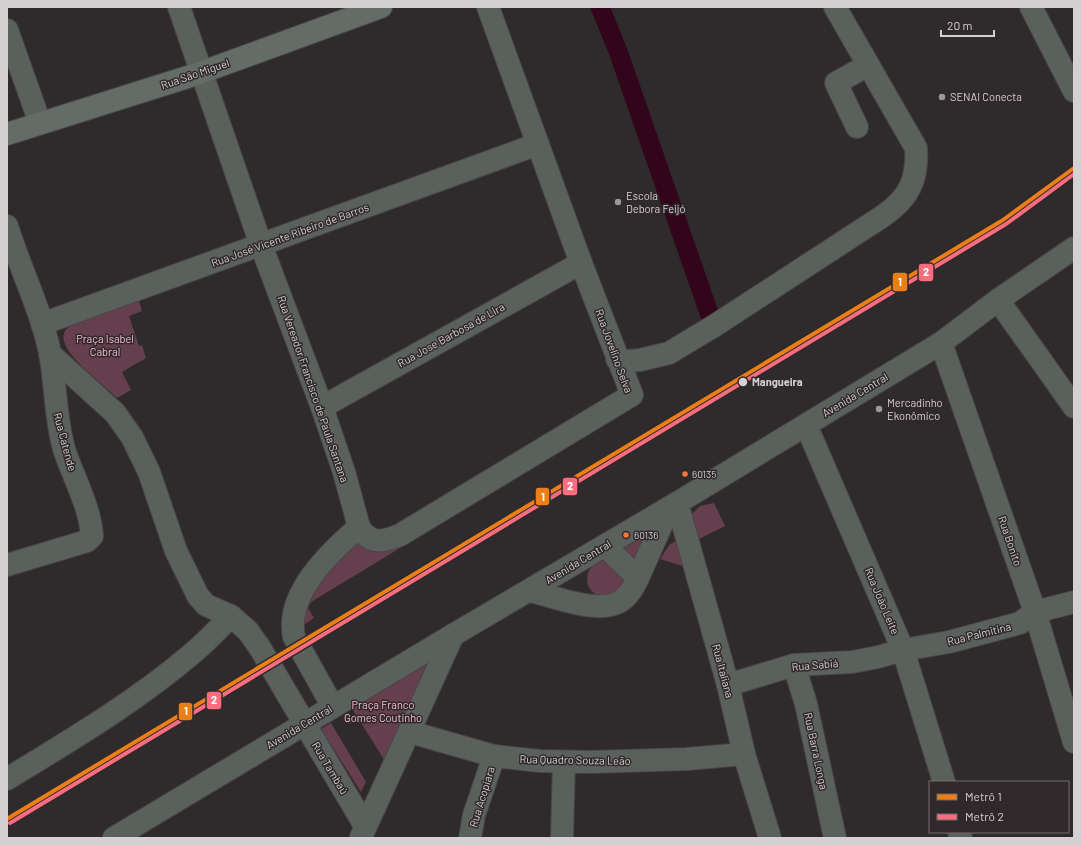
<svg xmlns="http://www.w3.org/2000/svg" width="1081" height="845" viewBox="0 0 1081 845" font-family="Barlow,sans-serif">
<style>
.green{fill:#663f4e}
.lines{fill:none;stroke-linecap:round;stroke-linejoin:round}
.canal{stroke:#33051b;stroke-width:19}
.minor-casing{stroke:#494546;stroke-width:24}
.major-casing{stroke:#494546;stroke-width:24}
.minor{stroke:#5a605b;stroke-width:22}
.major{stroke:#636c66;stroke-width:22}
.metro-1-casing{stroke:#30292b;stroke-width:7}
.metro-2-casing{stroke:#30292b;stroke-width:7}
.metro-1{stroke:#eb7f17;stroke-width:4}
.metro-2{stroke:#f96d7f;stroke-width:4}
.poi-dot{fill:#9b9697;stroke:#30292b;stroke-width:1.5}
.stop-dot{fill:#d5d0d1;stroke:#30292b;stroke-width:1.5}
.bus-dot{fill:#f5763a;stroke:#30292b;stroke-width:1.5}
.labels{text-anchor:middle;stroke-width:3;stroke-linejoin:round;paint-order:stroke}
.bus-label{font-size:10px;fill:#d5d0d1;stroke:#30292b;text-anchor:start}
.street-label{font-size:11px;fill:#d5d0d1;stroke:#30292b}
.poi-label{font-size:11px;fill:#d5d0d1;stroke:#30292b;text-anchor:start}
.park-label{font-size:11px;fill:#f7bfd1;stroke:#30292b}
.stop-label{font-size:11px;font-weight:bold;fill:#d5d0d1;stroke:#30292b;text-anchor:start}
.line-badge{stroke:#30292b;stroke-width:1.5}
.badge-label{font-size:11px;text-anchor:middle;font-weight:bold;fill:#fff}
</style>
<rect width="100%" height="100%" fill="#2f2a2c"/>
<g class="green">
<path d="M139 301 142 311 129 316 139 346 142 345 146 358 122 372 131 390 117 398C107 386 40 341 72 325Z"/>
<polygon points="714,503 725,526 693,542 690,516 700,506"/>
<polygon points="651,532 636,564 619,551"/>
<polygon points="420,536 311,602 308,608 314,618 296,630 292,608 344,544"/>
<polygon points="677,541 686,567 660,559 670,544"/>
<circle cx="605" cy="579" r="18"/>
<polygon points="431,656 385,761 351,707"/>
<polygon points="331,723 366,782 361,792 321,729"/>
</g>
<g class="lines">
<polyline class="canal" points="600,7 618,51 709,313"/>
<g class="minor-casing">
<g id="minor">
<path d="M179 7 261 245 322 407 344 472 359 527C330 552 285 594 294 637L333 707"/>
<polyline points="1031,7 1074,91"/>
<polyline points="7,30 40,123"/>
<polyline points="857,127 836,83 868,65"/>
<path d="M7 226C20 269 41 309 50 353 56 385 55 417 64 449 73 477 90 506 92 536L87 541 7 565"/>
<polyline points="998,300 1074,407"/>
<polyline points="42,324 538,144"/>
<polyline points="941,343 1035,612 1074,742"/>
<polyline points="50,354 115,413 132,437 149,472 176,551 198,596 206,605 231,616 248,631 260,648 365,826"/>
<path d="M617 359 628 361 640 360 669 353 714 326 883 216C909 198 918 180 916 148L835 7"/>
<polyline points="322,407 581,263"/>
<polyline points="806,425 903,650 944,782"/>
<polyline points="677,503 728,685 744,754 770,838"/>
<path d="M359 527C370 545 383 542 400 535L632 395 581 263 488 7"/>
<polyline points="605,546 638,578"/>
<path d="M531 591C554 597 597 614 619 602 628 597 634 587 638 578L669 508"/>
<polyline points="794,665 806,704 835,838"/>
<polyline points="728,685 794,665 852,662 878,657 903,650 949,642 1020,623 1035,612 1074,602"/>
<polyline points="410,732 494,756 540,761 592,762 687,759 744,754"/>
<path d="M7 779C71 740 137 701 194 652 207 641 219 628 231 616"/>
<polyline points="959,832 961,838"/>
<polyline points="361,837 453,635"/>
<polyline points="114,838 453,635 677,503 941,343 998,300 1074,248"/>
<polyline points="470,838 474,815 494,756"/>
<polyline points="562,838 564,762"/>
</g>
</g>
<g class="major-casing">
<polyline id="major" points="7,134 194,75 381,7"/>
</g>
<use href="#minor" class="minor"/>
<use href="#major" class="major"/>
<g class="metro-1-casing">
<polyline id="metro-1" points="7,819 1003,220 1074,168"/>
</g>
<g class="metro-2-casing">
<polyline id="metro-2" points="10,823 1006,224 1074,174"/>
</g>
<use href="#metro-1" class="metro-1"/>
<use href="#metro-2" class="metro-2"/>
</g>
<g class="poi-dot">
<circle cx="942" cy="97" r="4"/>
<circle cx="618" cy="202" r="4"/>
<circle cx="879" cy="409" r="4"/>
</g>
<circle class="stop-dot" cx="743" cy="382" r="5"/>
<g class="bus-dot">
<circle cx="685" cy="474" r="3.5"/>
<circle cx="626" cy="535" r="3.5"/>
</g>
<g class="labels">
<g class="bus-label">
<text x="692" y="478">60135</text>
<text x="634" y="539">60136</text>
</g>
<g class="street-label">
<text transform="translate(195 74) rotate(-19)" y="4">Rua São Miguel</text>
<text transform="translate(290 235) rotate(-20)" y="4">Rua José Vicente Ribeiro de Barros</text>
<text transform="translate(451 335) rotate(-29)" y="4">Rua Jose Barbosa de Lira</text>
<text transform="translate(614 351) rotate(70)" y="4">Rua Jovelino Selva</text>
<text transform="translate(313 389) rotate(71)" y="4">Rua Vereador Francisco de Paula Santana</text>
<text transform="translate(855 395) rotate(-31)" y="4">Avenida Central</text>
<text transform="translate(65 442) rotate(75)" y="4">Rua Catende</text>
<text transform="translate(1010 541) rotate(71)" y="4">Rua Bonito</text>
<text transform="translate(578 562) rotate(-31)" y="4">Avenida Central</text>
<text transform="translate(882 601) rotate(67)" y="4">Rua João Leite</text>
<text transform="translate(979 634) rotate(-14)" y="4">Rua Palmitina</text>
<text transform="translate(815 665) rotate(-5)" y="4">Rua Sabiá</text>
<text transform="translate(723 671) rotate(75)" y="4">Rua Italiana</text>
<text transform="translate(299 727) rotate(-31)" y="4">Avenida Central</text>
<text transform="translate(816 751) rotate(78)" y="4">Rua Barra Longa</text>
<text transform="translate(575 760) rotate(1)" y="4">Rua Quadro Souza Leão</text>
<text transform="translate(330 768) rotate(59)" y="4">Rua Tambaú</text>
<text transform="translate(482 797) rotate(-73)" y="4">Rua Acopiara</text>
</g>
<g class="poi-label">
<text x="950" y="101">SENAI Conecta</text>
<text x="626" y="200">Escola<tspan x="626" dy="13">Debora Feijó</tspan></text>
<text x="887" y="407">Mercadinho<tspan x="887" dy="13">Ekonômico</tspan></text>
</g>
<g class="park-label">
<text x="105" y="343">Praça Isabel<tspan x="105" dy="13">Cabral</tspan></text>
<text x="383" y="709">Praça Franco<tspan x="383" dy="13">Gomes Coutinho</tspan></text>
</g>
<g class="stop-label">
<text x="752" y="386">Mangueira</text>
</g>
</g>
<g class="line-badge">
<rect x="918" y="263" width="16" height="19" rx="4" fill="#f96d7f"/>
<rect x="892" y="272" width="16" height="20" rx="4" fill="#eb7f17"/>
<rect x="562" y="477" width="16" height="19" rx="4" fill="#f96d7f"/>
<rect x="535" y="487" width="15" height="19" rx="4" fill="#eb7f17"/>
<rect x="206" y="691" width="16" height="19" rx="4" fill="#f96d7f"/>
<rect x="178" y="702" width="15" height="19" rx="4" fill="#eb7f17"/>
</g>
<g class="badge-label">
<text x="926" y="276">2</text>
<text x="900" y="286">1</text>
<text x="570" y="490">2</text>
<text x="543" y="501">1</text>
<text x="214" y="704">2</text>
<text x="186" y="715">1</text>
</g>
<rect width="1081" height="845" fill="none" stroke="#d5d0d1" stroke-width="16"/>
<rect x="929" y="781" width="140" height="52" fill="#30292b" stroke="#726c6d"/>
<rect x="937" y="794" width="20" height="6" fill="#eb7f17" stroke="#726c6d"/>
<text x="965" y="801" font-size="12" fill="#d5d0d1">Metrô 1</text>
<rect x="937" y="814" width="20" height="6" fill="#f96d7f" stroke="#726c6d"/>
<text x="965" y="821" font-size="12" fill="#d5d0d1">Metrô 2</text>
<path d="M941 30v6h53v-6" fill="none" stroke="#d5d0d1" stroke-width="2"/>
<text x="947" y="30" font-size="12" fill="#d5d0d1" stroke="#30292b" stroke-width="3" paint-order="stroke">20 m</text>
</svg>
